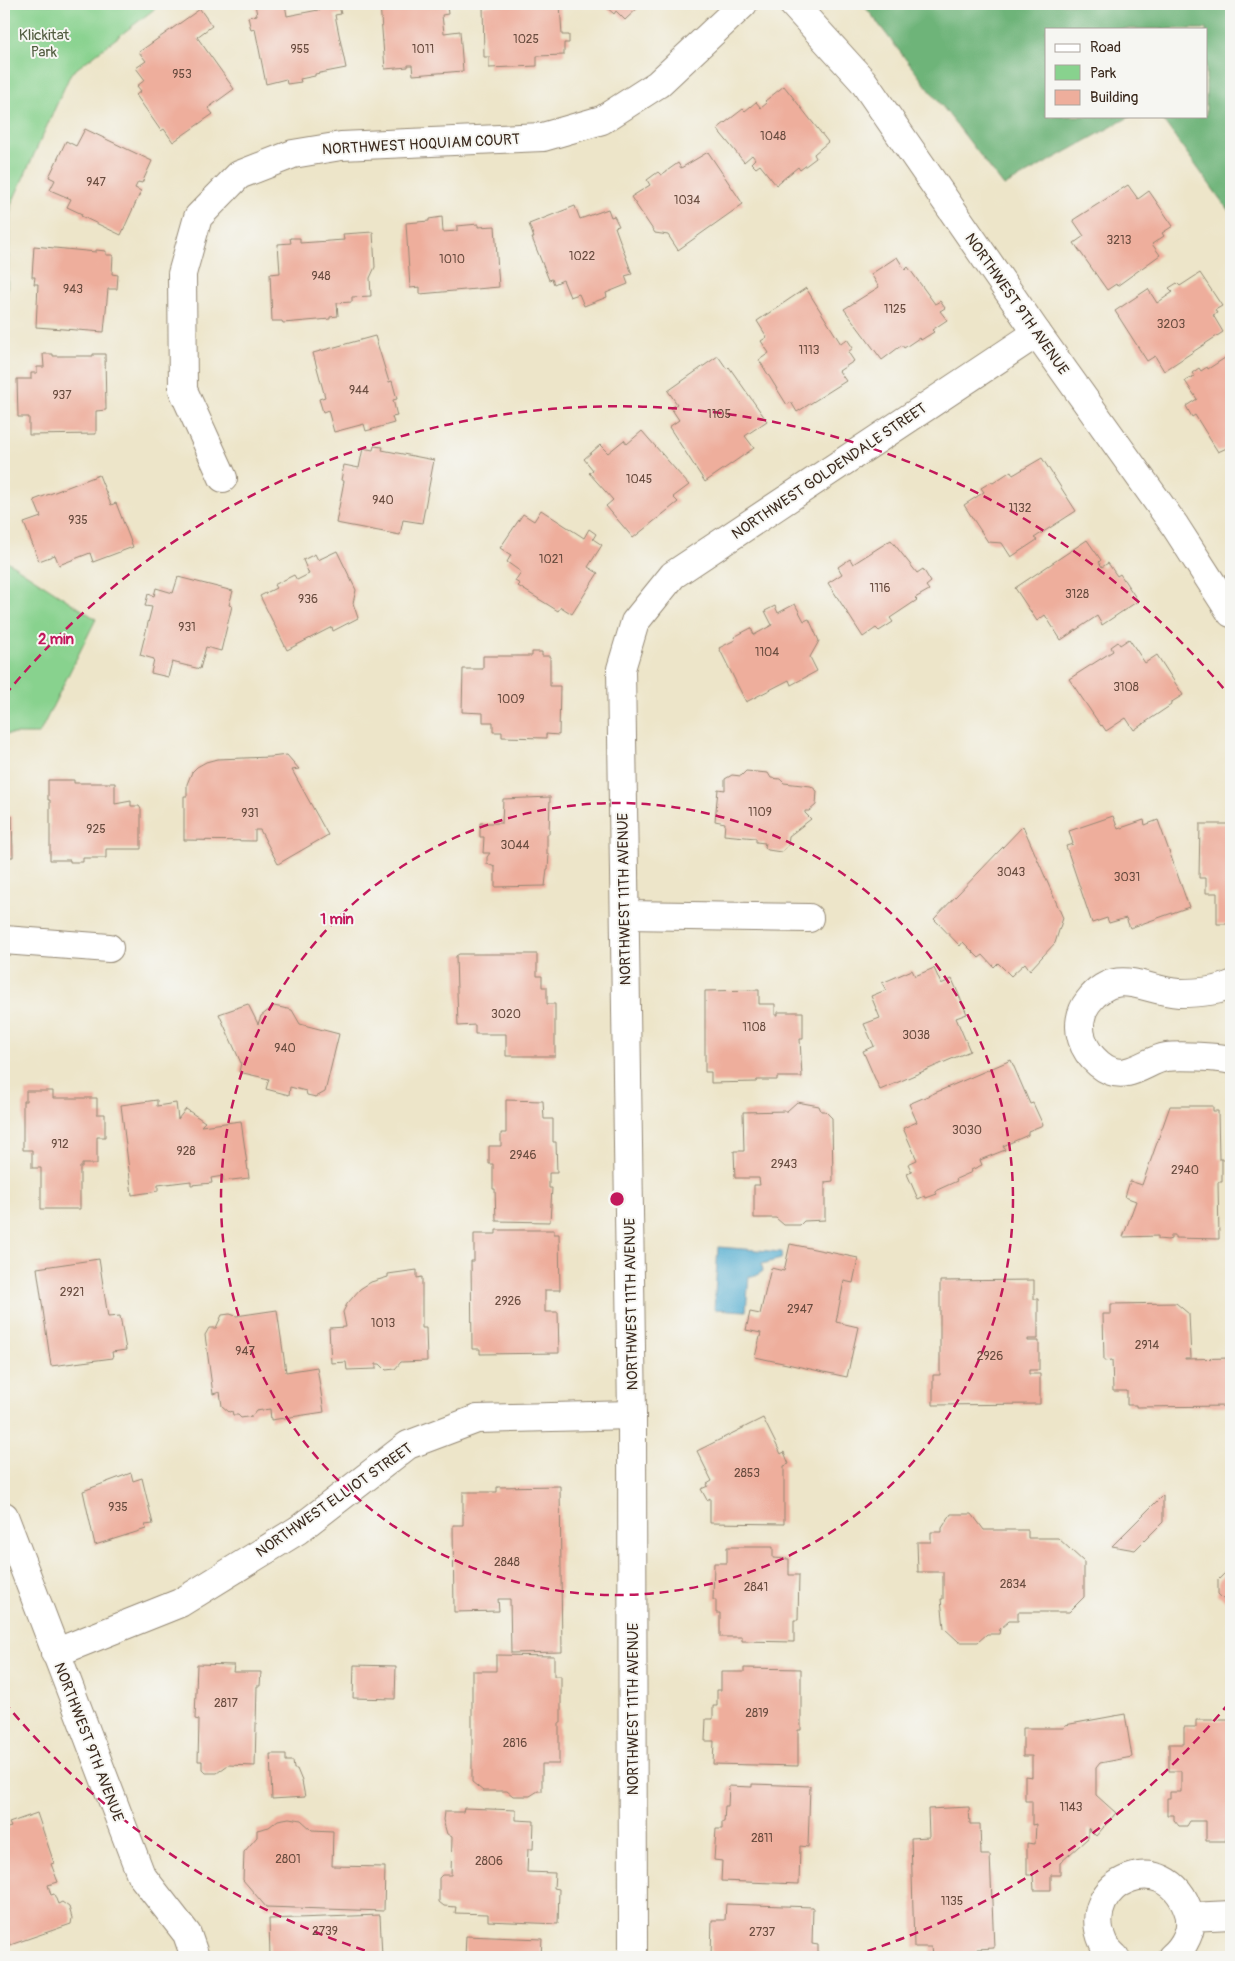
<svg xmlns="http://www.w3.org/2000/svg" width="1235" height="1961" viewBox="0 0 1235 1961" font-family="Pangolin,sans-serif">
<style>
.green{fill:#88d28e;stroke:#627e56}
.forest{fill:#6eb479;stroke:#546f4c}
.water{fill:#54aed1;stroke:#486c78}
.building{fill:#eeae9c}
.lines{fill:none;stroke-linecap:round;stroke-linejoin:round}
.minor-casing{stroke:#948874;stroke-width:30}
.path{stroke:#948874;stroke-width:3;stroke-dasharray:1 4;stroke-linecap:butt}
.minor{stroke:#fff;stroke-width:28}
.ring{fill:none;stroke:#c2185b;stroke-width:2.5;stroke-dasharray:9 6}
.labels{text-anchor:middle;stroke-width:4;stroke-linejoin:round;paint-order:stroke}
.number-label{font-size:12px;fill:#684b3e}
.park-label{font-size:15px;fill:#525c40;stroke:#f6f6f2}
.street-label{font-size:15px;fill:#3b2a1e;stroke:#f6f6f2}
.centre{fill:#c2185b;stroke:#f6f6f2;stroke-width:2.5}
.ring-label{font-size:15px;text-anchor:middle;font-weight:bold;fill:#c2185b;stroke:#f6f6f2;stroke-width:4;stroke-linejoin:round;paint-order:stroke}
</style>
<rect width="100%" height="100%" fill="#f6f6f2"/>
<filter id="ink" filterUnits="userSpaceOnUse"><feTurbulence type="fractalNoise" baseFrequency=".02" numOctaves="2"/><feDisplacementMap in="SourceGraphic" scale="10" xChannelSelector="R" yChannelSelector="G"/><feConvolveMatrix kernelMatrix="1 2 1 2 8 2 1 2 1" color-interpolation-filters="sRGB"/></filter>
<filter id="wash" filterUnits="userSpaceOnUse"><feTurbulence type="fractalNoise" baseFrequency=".0096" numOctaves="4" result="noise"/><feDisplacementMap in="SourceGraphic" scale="20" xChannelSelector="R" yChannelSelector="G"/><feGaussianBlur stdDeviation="1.12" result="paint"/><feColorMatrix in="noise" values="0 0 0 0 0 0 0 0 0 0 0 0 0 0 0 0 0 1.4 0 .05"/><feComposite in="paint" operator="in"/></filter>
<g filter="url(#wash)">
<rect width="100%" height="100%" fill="#ede5c9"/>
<g class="green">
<polygon points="4,4 161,4 71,73 11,205 4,361"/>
<polygon points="4,549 4,559 96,619 39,734 4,734"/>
</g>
<polygon class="forest" points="863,4 1231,4 1231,214 1160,116 1206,116 1206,29 1046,29 1046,116 1131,116 1004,186"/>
<polygon class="water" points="718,1247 782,1252 781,1259 762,1264 763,1271 756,1276 749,1276 746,1311 714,1309"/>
<g id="blocks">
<g class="building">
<polygon points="255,4 285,4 287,16 339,6 341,14 335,15 346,68 315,74 315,76 300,79 301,82 287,84 286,79 266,84 255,29 251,30 248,17 257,15"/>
<polygon points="380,4 442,4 442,6 447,6 448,14 442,15 444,33 460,31 463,71 413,75 412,65 408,65 408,67 385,69"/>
<polygon points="496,4 560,4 562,35 569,35 569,43 564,43 564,55 537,56 537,66 489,68 489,57 484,57 483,6 496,5"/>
<polygon points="603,4 642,4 625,20 616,11 614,14"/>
<polygon points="200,9 212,26 197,37 234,89 208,108 213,114 173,142 164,129 161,131 136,95 141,91 137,86 145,80 136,68 146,61 139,52"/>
<polygon points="784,86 828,142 814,154 816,158 800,170 798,167 776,185 760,165 756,168 751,163 755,159 752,155 744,162 717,129 743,109 745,111 756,102 761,108 767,103 765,101"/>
<polygon points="85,129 152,161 142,183 138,182 135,188 141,191 121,235 81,216 82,214 67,207 71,199 50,190 55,180 49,177 66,141 76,146"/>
<polygon points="708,152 743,204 678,250 668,235 655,233 631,197 650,185 647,180 658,172 661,175 678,163 681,168"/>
<polygon points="1128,185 1138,199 1149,191 1173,226 1162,233 1164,236 1152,244 1160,255 1117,286 1116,284 1107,290 1074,243 1084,236 1073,220"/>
<polygon points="575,206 580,219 608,209 611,217 614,216 619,226 615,227 632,274 625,276 628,284 606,293 607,297 584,306 579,294 570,297 563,280 554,284 552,279 549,280 532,238 534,238 529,224"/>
<polygon points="442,217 443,232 457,231 457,226 478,224 478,227 495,226 499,287 420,294 420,287 410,288 406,223 429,221 429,219"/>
<polygon points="373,232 375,267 370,278 371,296 352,297 352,302 337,303 338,316 330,317 330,319 283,323 282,321 272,321 270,274 280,273 278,244 291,243 290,238 300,238 300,243 344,240 343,234"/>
<polygon points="34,246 96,252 96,250 106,251 106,255 113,255 112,274 118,275 117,289 108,289 104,332 36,327 38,284 34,284 35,277 32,277"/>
<polygon points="897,257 905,270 908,267 935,304 940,301 945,308 940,311 947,320 932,330 934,332 921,340 919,338 904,348 902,345 882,360 844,309 879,287 871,274"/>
<polygon points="1200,273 1222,306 1215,310 1217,313 1213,315 1223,332 1164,371 1155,356 1147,361 1115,311 1148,289 1157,303 1173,292 1169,288 1177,283 1180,286"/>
<polygon points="806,288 841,344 847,339 853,348 848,352 854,361 839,371 846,381 797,412 791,402 787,405 759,360 769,353 761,341 767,337 757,321"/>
<polygon points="375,336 389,382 392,381 397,399 393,400 397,416 392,417 394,423 366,431 364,424 334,432 328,410 323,412 319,399 325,397 313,353"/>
<polygon points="43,354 53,354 53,356 93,356 93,354 105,354 106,410 96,411 96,434 29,435 29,417 18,417 17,379 31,379 31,373 37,373 37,367 44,367"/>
<polygon points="1231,354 1231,446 1218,452 1195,415 1192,417 1186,406 1197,399 1185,381 1194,376 1192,373 1199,368 1201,371 1207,367 1208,369"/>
<polygon points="718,356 727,369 729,367 767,421 745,436 754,448 705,482 669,427 679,420 671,408 677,404 668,391"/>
<polygon points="642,431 689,485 673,497 678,502 633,538 606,506 613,500 589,473 593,470 584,459 600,445 608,453 624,440 627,444"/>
<polygon points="374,446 383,447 382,450 434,460 422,523 403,520 400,535 336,523 344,481 341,480 344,465 359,468 363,448 373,450"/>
<polygon points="1042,458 1076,511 1034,538 1037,540 1011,557 1002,543 988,542 964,505 984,492 981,488 991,482 993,483 1011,471 1013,475"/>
<polygon points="99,475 111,505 116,503 133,547 93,562 90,553 59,565 55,555 39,561 24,523 41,517 34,500"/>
<polygon points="541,510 584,538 589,529 596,534 593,539 602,545 588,567 598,573 572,614 561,607 558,611 518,586 520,584 515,581 521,572 507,562 511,555 500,548 523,514 534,521"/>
<polygon points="891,540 917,573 923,569 931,582 926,586 929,590 915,598 917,600 890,618 893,622 879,631 876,628 863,637 828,583 842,574 838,567 850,559 853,564"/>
<polygon points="1087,540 1101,560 1099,562 1102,567 1108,563 1117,576 1120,574 1138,601 1102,625 1097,616 1061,640 1045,615 1037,621 1015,588"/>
<polygon points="337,551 356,590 353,603 358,618 333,631 332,627 287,650 260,596 276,588 274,585 294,575 297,580 309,574 303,560 315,554 318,560"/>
<polygon points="178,577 233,591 229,605 232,606 221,651 206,647 200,669 172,662 168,677 151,673 154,659 140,655 152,607 145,606 148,594 154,596 156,588 173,593"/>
<polygon points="795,604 804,621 809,619 819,641 810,657 817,671 791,685 789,680 746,702 719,648 735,640 734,637 751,628 754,635 772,625 765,611 775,606 778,613"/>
<polygon points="1129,639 1145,663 1157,655 1183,695 1170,703 1171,705 1134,730 1126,718 1106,731 1102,725 1101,726 1069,679 1113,651 1111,647 1118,642 1120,645"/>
<polygon points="532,652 542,652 542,656 550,656 550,686 560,686 559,735 546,734 546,738 502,737 502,732 493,732 493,722 483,722 483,713 462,712 463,669 483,669 483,656 532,656"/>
<polygon points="287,755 299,769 292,770 328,835 278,864 260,830 255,830 255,841 184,840 184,796 187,796 187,784 192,772 197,767 206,762 217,759 271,757"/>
<polygon points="746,771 768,773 771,778 780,779 784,783 811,786 817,791 816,805 809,811 805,811 805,813 811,819 789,836 788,846 781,852 768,850 764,847 765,843 756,842 756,838 724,835 725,823 715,821 718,789 725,790 725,779 732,775 741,776"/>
<polygon points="48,780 74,780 74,783 115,783 115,804 131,801 131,806 139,806 141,809 141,849 106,849 106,858 83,858 83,862 70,862 70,860 50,860 50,800 48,800"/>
<polygon points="550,797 549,834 547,834 547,854 549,854 548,869 547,869 545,886 495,887 495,867 487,864 487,857 490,853 483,853 484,837 480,837 480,823 502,823 503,799"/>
<polygon points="4,802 6,802 6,816 12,816 13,857 4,857"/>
<polygon points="1113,816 1118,829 1144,820 1145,825 1158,820 1189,907 1130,928 1126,918 1109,923 1107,918 1092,923 1066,846 1073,844 1069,831"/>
<polygon points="1200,824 1231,824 1231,924 1217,924 1217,893 1206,893 1206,878 1199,878"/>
<polygon points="1023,826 1063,918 1055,943 1030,970 1025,963 1011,976 998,963 994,967 983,955 979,958 963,942 960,946 934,919"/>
<polygon points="459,954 537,954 537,976 542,976 542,987 547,987 547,1004 555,1004 555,1056 506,1056 506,1034 475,1034 475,1025 458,1026 456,956"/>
<polygon points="934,968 941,984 952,979 967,1014 956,1018 970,1051 880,1090 863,1051 874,1046 864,1024 880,1018 871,996 886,990 882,983 912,970 915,976"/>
<polygon points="759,990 759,1004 775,1004 775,1015 778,1015 778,1012 803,1012 803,1039 800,1039 802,1077 777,1077 777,1080 757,1080 756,1082 711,1083 711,1072 705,1072 705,991"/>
<polygon points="248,1004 258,1024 261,1016 274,1006 292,1010 300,1024 339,1034 325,1092 316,1097 307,1095 306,1091 290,1087 289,1095 266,1089 269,1079 239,1072 241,1063 219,1014"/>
<polygon points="1011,1060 1030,1104 1033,1103 1043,1125 1028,1131 1028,1135 1003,1146 1005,1150 980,1160 982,1165 971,1170 972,1172 956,1179 957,1181 935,1191 937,1194 926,1198 925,1196 918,1199 907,1174 912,1172 908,1164 917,1160 903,1128 917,1122 909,1104"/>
<polygon points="26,1091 53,1091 53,1098 97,1098 97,1114 105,1114 105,1137 97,1137 97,1164 82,1164 82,1167 80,1167 80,1209 41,1209 41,1168 32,1168 32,1150 23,1150 23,1101 26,1101"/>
<polygon points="157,1100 157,1106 176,1103 178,1119 186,1109 205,1122 201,1126 241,1121 249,1178 223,1181 223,1176 211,1178 212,1183 191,1185 191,1181 158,1185 158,1191 132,1195 121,1105"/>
<polygon points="506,1100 543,1101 544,1119 553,1119 553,1142 556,1142 557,1173 549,1173 549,1188 552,1188 550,1222 496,1221 495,1189 493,1189 493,1164 489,1164 489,1146 501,1146 501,1133 506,1133"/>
<polygon points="797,1102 819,1106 821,1111 825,1111 832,1118 833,1181 825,1182 825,1220 804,1221 800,1225 784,1225 776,1218 754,1218 754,1185 760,1185 759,1178 735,1178 734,1151 744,1151 743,1112 787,1111"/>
<polygon points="1170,1106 1213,1106 1213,1111 1218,1111 1219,1159 1222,1159 1222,1182 1218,1182 1219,1239 1175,1238 1175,1235 1171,1235 1171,1239 1168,1240 1158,1239 1158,1236 1123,1237 1136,1201 1125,1197 1130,1181 1142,1185"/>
<polygon points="496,1230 554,1230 554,1234 559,1234 560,1290 545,1290 545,1312 558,1312 559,1353 480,1354 480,1349 472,1349 471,1261 474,1261 474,1234 496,1234"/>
<polygon points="790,1244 858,1258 853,1283 844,1281 836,1322 858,1327 847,1377 755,1357 761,1333 746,1330 750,1312 760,1314 771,1268 784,1271"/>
<polygon points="99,1259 108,1317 120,1316 126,1350 112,1352 113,1358 51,1366 37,1268"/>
<polygon points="417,1270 417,1278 422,1277 422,1328 426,1328 427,1361 401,1362 395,1369 386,1370 380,1364 376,1364 376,1369 347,1370 346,1362 331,1363 329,1328 346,1327 343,1312 347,1304 360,1289 371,1282 388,1277 388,1274"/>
<polygon points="1034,1280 1034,1299 1038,1299 1038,1339 1028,1339 1028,1341 1039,1341 1039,1370 1029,1370 1029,1374 1040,1374 1040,1404 933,1405 933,1375 940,1375 940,1281"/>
<polygon points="1176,1303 1189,1314 1191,1358 1185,1358 1185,1359 1231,1358 1231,1406 1136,1407 1136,1405 1127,1405 1127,1391 1113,1391 1112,1360 1104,1361 1103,1314 1111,1314 1111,1304"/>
<polygon points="277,1310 286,1372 317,1367 324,1412 271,1420 270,1409 256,1411 252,1416 241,1418 238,1415 233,1415 232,1411 229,1412 222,1406 220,1392 213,1394 205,1335 209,1328 216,1328 222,1315 230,1314 236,1316"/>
<polygon points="763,1418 781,1454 784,1452 789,1464 784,1466 784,1524 710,1523 710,1498 707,1500 701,1489 708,1486 707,1484 712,1481 697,1451"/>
<polygon points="131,1473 133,1481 142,1478 153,1524 145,1525 146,1529 95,1545 83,1491"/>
<polygon points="560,1486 562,1652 511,1653 510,1599 498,1599 499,1611 454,1612 453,1525 463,1525 463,1492 497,1492 497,1487"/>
<polygon points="1163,1495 1163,1522 1135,1550 1112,1546"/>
<polygon points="951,1514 972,1514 984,1530 1028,1530 1028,1538 1058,1538 1084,1562 1084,1597 1069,1612 1018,1612 1018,1621 1009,1621 1000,1629 999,1634 987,1634 978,1642 959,1642 944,1628 941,1599 943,1599 943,1572 918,1572 917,1542 931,1542 931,1532 942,1532 942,1528"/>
<polygon points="727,1547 773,1547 773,1558 789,1559 789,1575 799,1575 798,1620 794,1620 794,1642 742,1641 742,1637 720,1637 720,1613 716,1613 716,1600 713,1600 714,1563 727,1563"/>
<polygon points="1228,1570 1231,1570 1231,1604 1228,1604 1218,1594 1218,1580"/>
<polygon points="496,1655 554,1656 554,1676 561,1676 561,1723 559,1723 559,1764 542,1764 542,1791 538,1791 530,1796 513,1796 507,1791 483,1791 472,1782 472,1671 496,1671"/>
<polygon points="197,1664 234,1665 233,1672 261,1672 260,1686 257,1686 255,1766 228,1765 217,1773 206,1773 202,1769 202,1761 198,1761 199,1720 195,1719"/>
<polygon points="354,1665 396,1666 395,1699 353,1698"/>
<polygon points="744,1668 801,1669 801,1730 798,1730 798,1766 713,1764 714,1741 705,1741 706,1719 713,1719 713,1706 717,1706 717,1690 721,1690 721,1672 744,1672"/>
<polygon points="1125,1714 1132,1757 1100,1763 1096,1768 1096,1795 1116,1813 1096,1836 1088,1828 1088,1838 1060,1863 1060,1875 1051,1875 1051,1890 1034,1890 1033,1875 1027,1875 1027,1843 1035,1844 1036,1824 1032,1825 1032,1801 1025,1801 1025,1776 1032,1777 1032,1756 1023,1756 1023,1728 1064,1728 1065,1725"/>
<polygon points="1196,1720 1231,1720 1231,1837 1226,1838 1226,1841 1206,1841 1206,1821 1190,1821 1187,1826 1179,1826 1174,1820 1174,1815 1167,1815 1167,1798 1170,1798 1170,1792 1181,1792 1181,1771 1169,1771 1169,1744 1184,1744 1184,1727 1196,1727"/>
<polygon points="270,1754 286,1754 286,1761 293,1761 294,1769 297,1769 302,1781 305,1797 272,1799"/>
<polygon points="752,1784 810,1786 808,1847 800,1846 799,1884 721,1881 722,1861 714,1860 716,1829 722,1829 722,1822 724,1822 725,1806 728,1806 729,1786 752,1787"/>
<polygon points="969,1807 970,1824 980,1824 981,1855 990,1855 994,1948 977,1949 977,1954 932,1956 931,1947 914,1947 911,1838 929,1837 928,1809"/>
<polygon points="464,1808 516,1810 516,1820 534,1821 533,1849 528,1849 527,1872 555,1873 554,1888 559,1889 558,1924 488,1921 488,1914 455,1913 456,1907 444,1906 439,1902 439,1878 442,1875 451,1875 452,1837 447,1834 443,1820 444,1812 463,1812"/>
<polygon points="37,1813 54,1863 51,1864 58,1882 48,1885 51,1895 54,1894 58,1904 62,1902 69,1907 72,1918 71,1924 10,1945 4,1928 4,1829 11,1827 9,1823"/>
<polygon points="289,1818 301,1820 312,1830 333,1831 332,1866 385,1867 384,1911 266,1907 243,1880 244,1852 257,1837 257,1830 269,1827 278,1820"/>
<polygon points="726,1904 813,1907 812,1944 818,1945 818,1957 711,1957 712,1920 725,1920"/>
<polygon points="380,1915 382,1957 270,1957 269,1919"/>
<polygon points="466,1936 542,1939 541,1957 465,1957"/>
</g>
</g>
</g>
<g filter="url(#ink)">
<use href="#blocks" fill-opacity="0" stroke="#948874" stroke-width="1"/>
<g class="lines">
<g class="minor-casing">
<g id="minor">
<polyline points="793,4 863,81 1037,333 1175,526 1231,613"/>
<polyline points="223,478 183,390 182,274 198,217 239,175 293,154 341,146 543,137 602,120 658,84 743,4"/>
<polyline points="625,915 809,918"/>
<polyline points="4,940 109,948"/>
<path d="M1231 985C1216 992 1196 993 1179 993 1144 991 1116 965 1088 1002 1080 1012 1078 1027 1082 1039 1087 1056 1107 1077 1127 1072 1141 1069 1153 1059 1166 1057 1179 1055 1219 1057 1231 1060"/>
<polyline points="4,1516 141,1875 187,1934 195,1957"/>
<polyline points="55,1653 180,1603 298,1530 408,1445 477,1419 632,1415"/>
<polyline points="1190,1917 1231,1915"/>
<polyline points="633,1957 632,1415 621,669 635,622 673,575 1037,333"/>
<path d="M1115 1957C1111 1953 1105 1948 1103 1942 1077 1882 1168 1843 1189 1913 1194 1929 1184 1947 1172 1957"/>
</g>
</g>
<polyline class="path" points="4,8 15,4"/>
<use href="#minor" class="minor"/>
</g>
</g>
<g class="ring">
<circle cx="617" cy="1199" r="396"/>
<path d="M1229 1703A793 793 0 0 1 855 1955M379 1955A793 793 0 0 1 5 1703M5 695A793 793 0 0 1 1229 695"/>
</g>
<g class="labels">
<g class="number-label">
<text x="526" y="43">1025</text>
<text x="300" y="53">955</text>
<text x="423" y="53">1011</text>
<text x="182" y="78">953</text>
<text x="773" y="140">1048</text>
<text x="96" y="186">947</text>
<text x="687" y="204">1034</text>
<text x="1119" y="244">3213</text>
<text x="582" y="260">1022</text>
<text x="452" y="263">1010</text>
<text x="321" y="280">948</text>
<text x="73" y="293">943</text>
<text x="895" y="313">1125</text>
<text x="1171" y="328">3203</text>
<text x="809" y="354">1113</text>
<text x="359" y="394">944</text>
<text x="62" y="399">937</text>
<text x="719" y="418">1105</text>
<text x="639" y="483">1045</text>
<text x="383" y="504">940</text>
<text x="1020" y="512">1132</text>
<text x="78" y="524">935</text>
<text x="551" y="563">1021</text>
<text x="880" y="592">1116</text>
<text x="1077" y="598">3128</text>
<text x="308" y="603">936</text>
<text x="187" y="631">931</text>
<text x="767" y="656">1104</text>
<text x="1126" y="691">3108</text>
<text x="511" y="703">1009</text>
<text x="760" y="816">1109</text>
<text x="250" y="817">931</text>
<text x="96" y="833">925</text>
<text x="515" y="849">3044</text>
<text x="1011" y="876">3043</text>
<text x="1127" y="881">3031</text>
<text x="506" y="1018">3020</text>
<text x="754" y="1031">1108</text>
<text x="916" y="1039">3038</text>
<text x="285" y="1052">940</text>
<text x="967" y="1134">3030</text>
<text x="60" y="1148">912</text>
<text x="186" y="1155">928</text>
<text x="523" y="1159">2946</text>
<text x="784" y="1168">2943</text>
<text x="1185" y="1174">2940</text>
<text x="72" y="1296">2921</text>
<text x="508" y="1305">2926</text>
<text x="800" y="1313">2947</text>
<text x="383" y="1327">1013</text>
<text x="1147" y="1349">2914</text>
<text x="245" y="1355">947</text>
<text x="990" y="1360">2926</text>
<text x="747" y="1477">2853</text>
<text x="118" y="1511">935</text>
<text x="507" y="1566">2848</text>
<text x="1013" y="1588">2834</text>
<text x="756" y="1591">2841</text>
<text x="226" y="1707">2817</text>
<text x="757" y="1717">2819</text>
<text x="515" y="1747">2816</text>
<text x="1071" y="1811">1143</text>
<text x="762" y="1842">2811</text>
<text x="288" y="1863">2801</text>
<text x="489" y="1865">2806</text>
<text x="952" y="1905">1135</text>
<text x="325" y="1935">2739</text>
<text x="762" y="1936">2737</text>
</g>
<g class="park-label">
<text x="44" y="40">Klickitat<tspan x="44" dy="17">Park</tspan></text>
</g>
<g class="street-label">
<text transform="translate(421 144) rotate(-3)" y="5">NORTHWEST HOQUIAM COURT</text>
<text transform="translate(1017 304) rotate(55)" y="5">NORTHWEST 9TH AVENUE</text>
<text transform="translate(829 471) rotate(-34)" y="5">NORTHWEST GOLDENDALE STREET</text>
<text transform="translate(624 899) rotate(-91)" y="5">NORTHWEST 11TH AVENUE</text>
<text transform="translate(631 1304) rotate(-91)" y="5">NORTHWEST 11TH AVENUE</text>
<text transform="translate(334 1500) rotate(-35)" y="5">NORTHWEST ELLIOT STREET</text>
<text transform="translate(633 1709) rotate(-90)" y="5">NORTHWEST 11TH AVENUE</text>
<text transform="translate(89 1742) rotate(69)" y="5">NORTHWEST 9TH AVENUE</text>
</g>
</g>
<circle cx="617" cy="1199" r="8" class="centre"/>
<g class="ring-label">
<text x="56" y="644">2 min</text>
<text x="337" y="924">1 min</text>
</g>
<rect width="1235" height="1961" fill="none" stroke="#f6f6f2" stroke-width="20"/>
<rect x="1045" y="28" width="162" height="90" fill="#f6f6f2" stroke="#aba49d"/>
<rect x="1055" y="44" width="25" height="8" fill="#ffffff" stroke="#aba49d"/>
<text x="1090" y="52" font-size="15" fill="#3b2a1e">Road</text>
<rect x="1055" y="65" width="25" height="15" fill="#88d28e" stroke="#aba49d"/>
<text x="1090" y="78" font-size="15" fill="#3b2a1e">Park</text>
<rect x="1055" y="90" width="25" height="15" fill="#eeae9c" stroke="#aba49d"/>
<text x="1090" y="102" font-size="15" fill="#3b2a1e">Building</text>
</svg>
